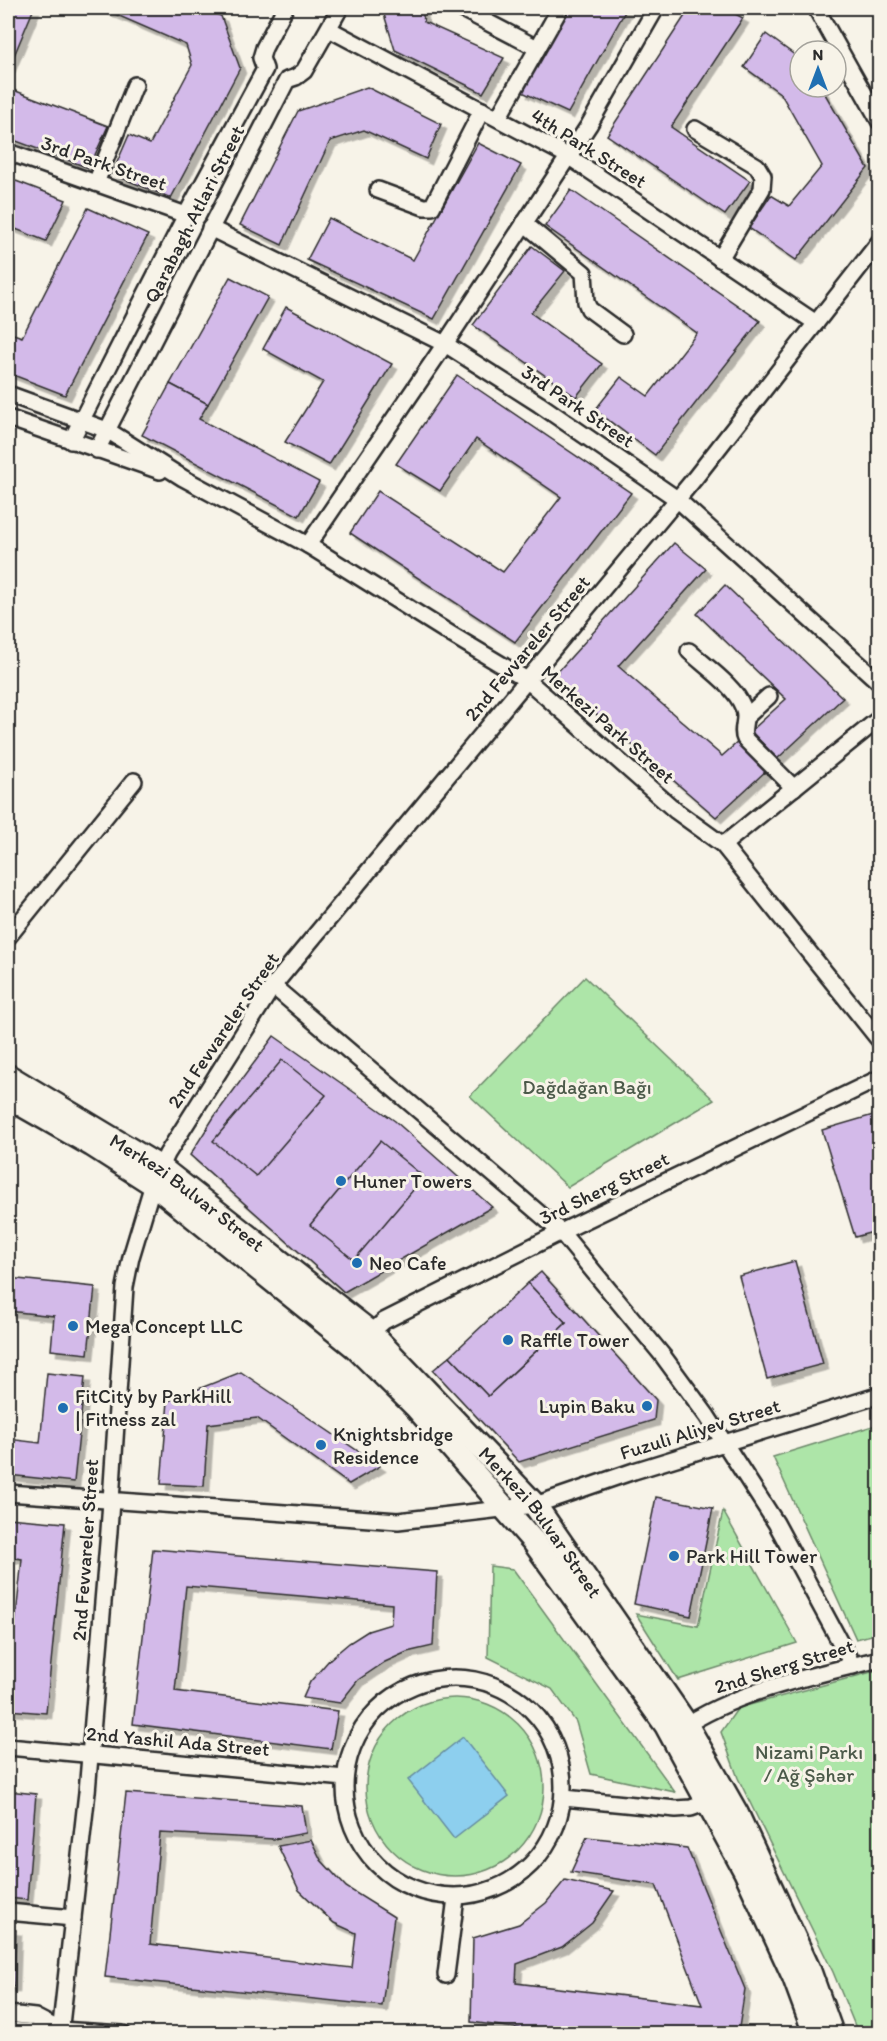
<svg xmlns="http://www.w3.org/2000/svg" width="887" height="2041" viewBox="0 0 887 2041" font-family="Itim,sans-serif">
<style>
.green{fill:#ade5a8;stroke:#6c886a;stroke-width:1.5}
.water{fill:#8dcfee;stroke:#668da0;stroke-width:1.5}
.building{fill:#d3bae9;stroke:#2b2b2b;stroke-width:1.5;filter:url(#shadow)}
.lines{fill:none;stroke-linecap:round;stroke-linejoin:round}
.street-casing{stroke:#2b2b2b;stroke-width:20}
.secondary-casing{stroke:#2b2b2b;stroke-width:27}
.street{stroke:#f7f3e8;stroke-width:15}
.secondary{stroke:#f7f3e8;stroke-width:22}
.poi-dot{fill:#1f6fb2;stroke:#f7f3e8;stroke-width:2}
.labels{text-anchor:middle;stroke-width:6;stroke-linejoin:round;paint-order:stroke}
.street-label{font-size:20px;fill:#2b2b2b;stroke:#f7f3e8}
.park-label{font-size:20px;fill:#4c5a4a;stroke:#f7f3e8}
.poi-label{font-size:20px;fill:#2b2b2b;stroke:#f7f3e8;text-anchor:start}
</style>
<defs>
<filter id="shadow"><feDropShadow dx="5.5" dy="5.5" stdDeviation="0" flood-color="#0004"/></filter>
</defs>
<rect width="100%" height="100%" fill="#f7f3e8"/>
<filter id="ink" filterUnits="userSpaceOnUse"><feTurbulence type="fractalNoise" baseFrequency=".0167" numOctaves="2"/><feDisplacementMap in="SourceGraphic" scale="12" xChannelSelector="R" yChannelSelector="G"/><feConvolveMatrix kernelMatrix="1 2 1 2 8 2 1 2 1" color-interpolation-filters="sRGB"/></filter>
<g filter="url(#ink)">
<g class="green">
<polygon points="585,977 714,1100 568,1187 470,1096"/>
<polygon points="879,1424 879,1633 856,1639 773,1457"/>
<polygon points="723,1511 797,1643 678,1680 636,1614 698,1626"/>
<polygon points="490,1566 513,1569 675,1792 591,1774 576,1722 552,1689 488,1657"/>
<polygon points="879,1670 879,2033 858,2033 833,1972 738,1778 721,1732 738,1708"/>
<circle cx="455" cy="1787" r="89"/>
</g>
<polygon class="water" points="463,1737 509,1796 454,1839 408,1780"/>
<g class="building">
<polygon points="8,8 34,8 8,70"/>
<polygon points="101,8 201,8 221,16 240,68 171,198 112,174 129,135 150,144 192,65 186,45"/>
<polygon points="382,8 422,8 424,22 504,58 483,93 395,50"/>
<polygon points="565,8 627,8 568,113 522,92"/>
<polygon points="690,8 724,8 743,18 671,127 750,181 725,215 607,135"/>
<polygon points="766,34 800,59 800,87 821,87 868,168 796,260 749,228 771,195 789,206 822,166 781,94 744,67"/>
<polygon points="367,87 441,124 426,159 364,130 330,141 282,245 240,225 298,111"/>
<polygon points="8,88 108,126 89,168 8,138"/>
<polygon points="478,143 521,165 434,319 307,260 329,218 413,260"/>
<polygon points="8,178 66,200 46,241 8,226"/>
<polygon points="571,190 760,321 655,455 595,410 621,377 648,396 697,333 545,226"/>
<polygon points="88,208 148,235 65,395 8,373 8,332 22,337"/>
<polygon points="532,246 565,271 531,313 602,364 576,397 473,325"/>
<polygon points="230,277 268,297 208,404 170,384"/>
<polygon points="286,307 392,364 329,465 285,442 323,382 263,349"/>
<polygon points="457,375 631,493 515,642 350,533 378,491 503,572 561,497 476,439 440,491 396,464"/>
<polygon points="170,384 208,404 199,419 319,482 299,516 142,435"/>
<polygon points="674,543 706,569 618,666 722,756 739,741 767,770 716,817 553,677"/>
<polygon points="725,585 843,698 777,759 751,731 786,699 697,614"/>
<polygon points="274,1036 395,1121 492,1207 344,1292 190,1155 214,1117"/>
<polygon points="282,1060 326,1095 256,1176 213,1141"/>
<polygon points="880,1113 880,1230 855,1237 822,1130"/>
<polygon points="380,1141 424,1177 354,1260 310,1225"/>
<polygon points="795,1261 823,1364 767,1379 739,1276"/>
<polygon points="541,1272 656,1400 654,1420 519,1462 433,1370 450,1356 488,1396 566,1323 528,1283"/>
<polygon points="8,1278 95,1287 88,1354 51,1350 54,1316 8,1311"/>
<polygon points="528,1283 566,1323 488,1396 450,1356"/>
<polygon points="241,1372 380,1466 349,1484 257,1418 208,1424 204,1486 161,1484 168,1401"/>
<polygon points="47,1373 85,1377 74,1482 8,1475 8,1439 40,1443"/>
<polygon points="656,1497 713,1508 691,1616 634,1604"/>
<polygon points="8,1518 65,1523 46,1713 8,1710 8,1672 10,1672 22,1559 8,1557"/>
<polygon points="153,1549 437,1572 433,1646 407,1652 385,1662 358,1680 340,1703 303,1698 310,1682 330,1659 349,1643 368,1631 391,1624 392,1604 186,1586 175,1691 338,1711 331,1749 133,1724"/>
<polygon points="8,1791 36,1794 27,1900 8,1898"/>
<polygon points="126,1793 302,1806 306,1833 274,1839 160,1833 150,1944 352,1968 356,1933 334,1923 299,1890 278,1846 311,1840 321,1860 346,1887 394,1917 382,2006 105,1977"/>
<polygon points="587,1837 687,1848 745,1989 738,2034 561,2034 471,2022 473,1938 519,1924 546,1903 565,1880 614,1891 592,1923 562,1947 517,1964 516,1983 702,2005 656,1885 571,1872"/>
<polygon points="8,1929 16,1930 14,1987 8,1987"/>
</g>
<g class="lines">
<g class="street-casing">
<g id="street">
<polyline points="460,8 537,48"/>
<polyline points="816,8 880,122"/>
<polyline points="329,29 568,156 816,323"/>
<polyline points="498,118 558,12 558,8"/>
<polyline points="695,129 757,166 763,176 762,189 720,259"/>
<polyline points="8,152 186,215"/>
<polyline points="96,183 135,85"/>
<polyline points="378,190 424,207 432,207 482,110"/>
<polyline points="524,223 584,273 586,302 589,309 623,334"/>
<polyline points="210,228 445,344 539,404 677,499 880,683"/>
<polyline points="8,394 107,430 183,478 308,545 452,635 527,680 676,811 723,845 880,1041"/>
<polyline points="8,418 160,471"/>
<polyline points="71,441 186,215 265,69 261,58 264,48 285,8"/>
<polyline points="97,450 287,80 296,77 304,71 340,8"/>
<polyline points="308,545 445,344 589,125 656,8"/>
<path d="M689 651C705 666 735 686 743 707 749 718 740 729 745 739L794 788"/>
<polyline points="746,717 769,696"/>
<polyline points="723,845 880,718"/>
<polyline points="8,937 134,781"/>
<polyline points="273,986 561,1232 663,1356 707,1416 776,1523 853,1666"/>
<polyline points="364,1339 384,1321 561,1232 880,1078"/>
<polyline points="8,1493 398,1521 535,1505 634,1471 880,1395"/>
<circle cx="454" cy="1787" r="109"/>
<path d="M680 1729C738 1690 812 1676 880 1659"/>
<polyline points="8,1747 345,1778"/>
<polyline points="564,1798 676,1809 691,1808 708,1802"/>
<polyline points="8,1912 73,1918"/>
<polyline points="446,1975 456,1898"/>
<polyline points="8,2014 35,2017 60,2030"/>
<polyline points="8,2030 33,2032 60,2030 123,2034"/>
<polyline points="60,2034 87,1792 109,1531 125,1287 131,1257 153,1184 167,1154 273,986 695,478 880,241"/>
</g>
</g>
<g class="secondary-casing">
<g id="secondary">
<path id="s1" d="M8 1076 161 1168 370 1332 535 1505 686 1724 737 1814 809 1970 832 2034"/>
<polyline points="8,1097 92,1145 153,1184 329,1326 355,1347 417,1408 534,1542 666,1725 745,1871 794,1977 815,2034"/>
</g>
</g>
<use href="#street" class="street"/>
<use href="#secondary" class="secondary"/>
</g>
</g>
<g class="poi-dot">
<circle cx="341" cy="1181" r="6"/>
<circle cx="357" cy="1263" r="6"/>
<circle cx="73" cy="1326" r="6"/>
<circle cx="508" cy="1340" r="6"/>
<circle cx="647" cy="1406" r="6"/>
<circle cx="63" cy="1408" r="6"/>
<circle cx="321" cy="1445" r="6"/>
<circle cx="674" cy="1556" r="6"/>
</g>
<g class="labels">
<g class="street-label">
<text transform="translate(589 148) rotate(32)" y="7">4th Park Street</text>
<text transform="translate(104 163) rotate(19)" y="7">3rd Park Street</text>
<text transform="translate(194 214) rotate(-63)" y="7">Qarabagh Atlari Street</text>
<text transform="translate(578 406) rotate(34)" y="7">3rd Park Street</text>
<text transform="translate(527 648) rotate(-50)" y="7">2nd Fevvareler Street</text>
<text transform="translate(608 724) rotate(41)" y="7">Merkezi Park Street</text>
<text transform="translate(223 1030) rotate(-56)" y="7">2nd Fevvareler Street</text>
<text transform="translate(604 1188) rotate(-26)" y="7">3rd Sherg Street</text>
<text dy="7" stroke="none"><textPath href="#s1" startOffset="214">Merkezi Bulvar Street</textPath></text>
<text transform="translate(700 1429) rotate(-17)" y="7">Fuzuli Aliyev Street</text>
<text dy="7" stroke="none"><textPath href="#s1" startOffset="700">Merkezi Bulvar Street</textPath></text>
<text transform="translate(85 1550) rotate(-86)" y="7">2nd Fevvareler Street</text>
<text transform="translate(784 1666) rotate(-17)" y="7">2nd Sherg Street</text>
<text transform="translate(178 1741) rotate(5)" y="7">2nd Yashil Ada Street</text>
</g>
<g class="park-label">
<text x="587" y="1094">Dağdağan Bağı</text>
<text x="809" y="1759">Nizami Parkı<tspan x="809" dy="23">/ Ağ Şəhər</tspan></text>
</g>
<g class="poi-label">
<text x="353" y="1188">Huner Towers</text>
<text x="369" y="1270">Neo Cafe</text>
<text x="85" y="1333">Mega Concept LLC</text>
<text x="520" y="1347">Raffle Tower</text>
<text x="75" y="1403">FitCity by ParkHill<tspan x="75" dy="23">| Fitness zal</tspan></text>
<text x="635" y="1413" text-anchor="end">Lupin Baku</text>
<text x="333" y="1441">Knightsbridge<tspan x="333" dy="23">Residence</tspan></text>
<text x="686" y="1563">Park Hill Tower</text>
</g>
</g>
<rect width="887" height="2041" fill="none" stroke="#f7f3e8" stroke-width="30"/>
<rect x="15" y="15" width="857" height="2011" fill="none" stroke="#2b2b2b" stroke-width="2" filter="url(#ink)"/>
<g transform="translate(818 69)"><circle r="28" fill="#f7f3e8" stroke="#a5a39c" stroke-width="1.5"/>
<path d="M0-4.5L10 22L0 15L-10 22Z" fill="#1f6fb2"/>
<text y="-9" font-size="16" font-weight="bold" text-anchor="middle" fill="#2b2b2b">N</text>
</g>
</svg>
